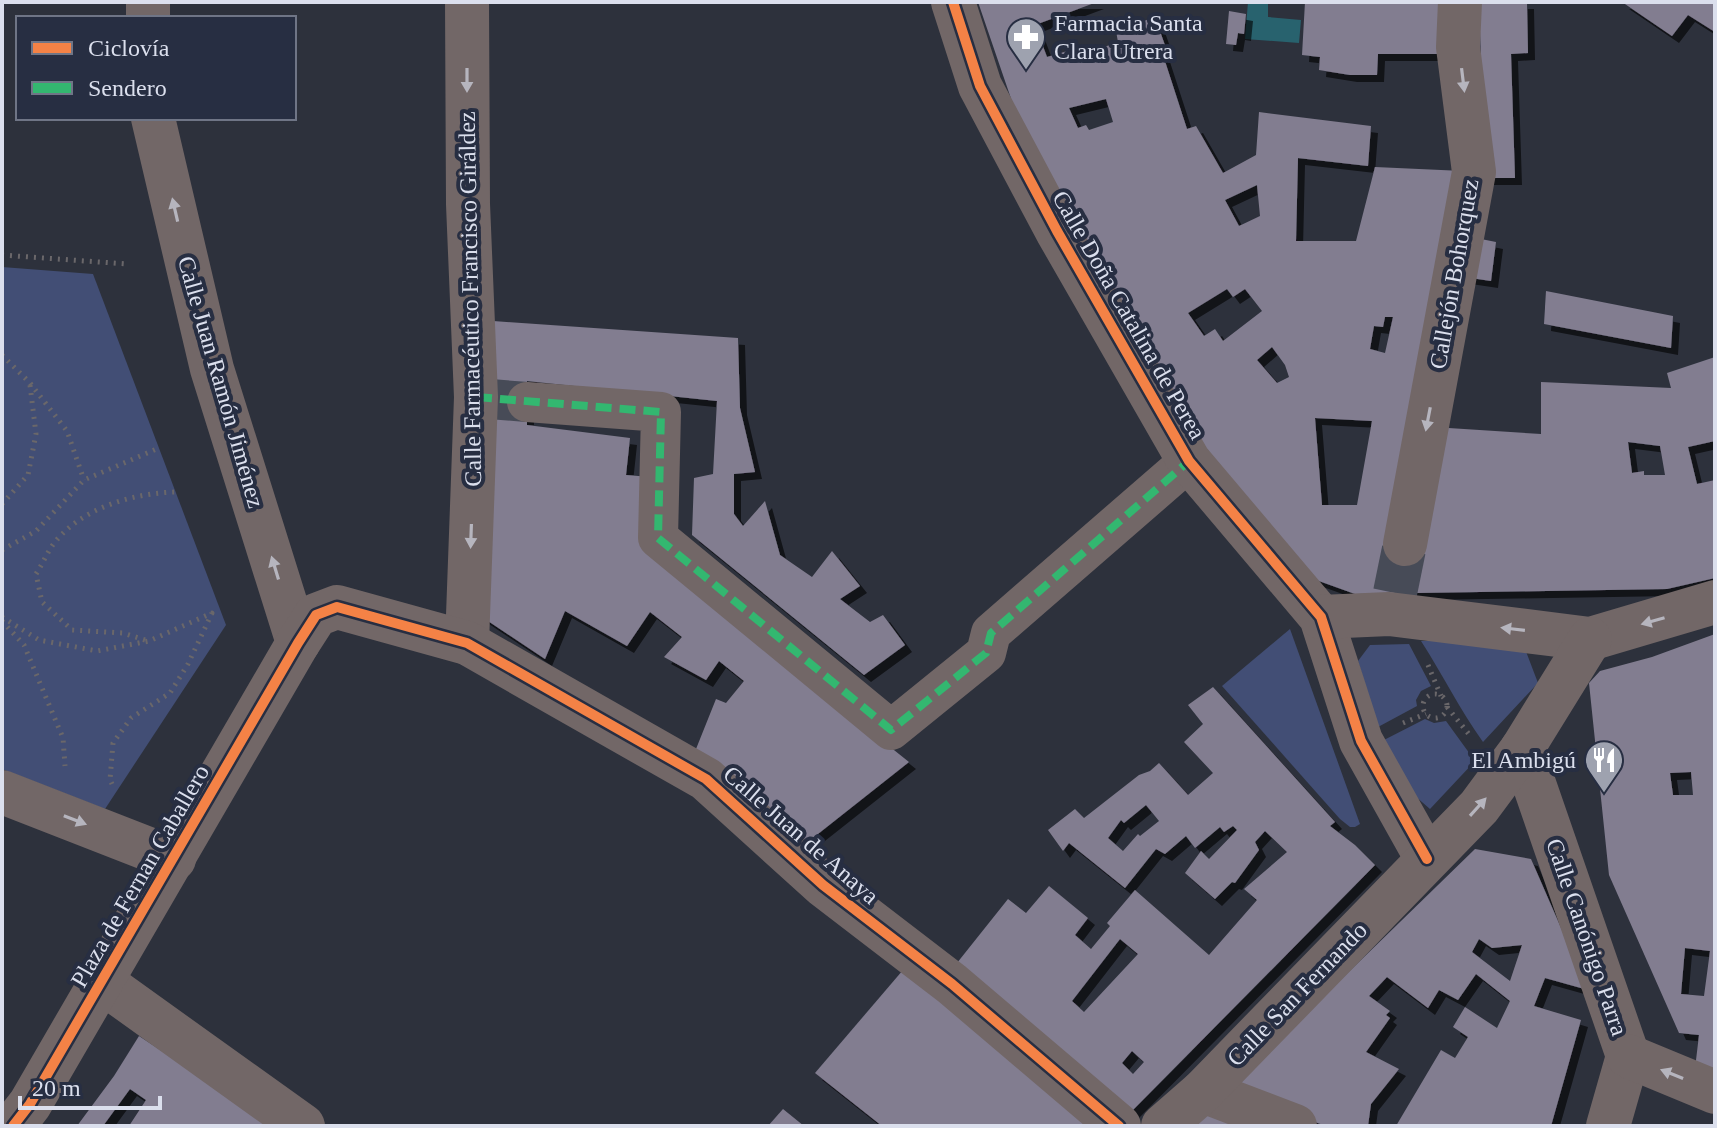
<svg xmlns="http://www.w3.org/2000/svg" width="1717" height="1128" viewBox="0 0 1717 1128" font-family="'Times New Roman',serif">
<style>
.green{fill:#424e75}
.water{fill:#28626e}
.building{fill:#827d90;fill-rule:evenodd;filter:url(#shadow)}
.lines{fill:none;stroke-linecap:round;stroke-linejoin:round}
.pedestrian-tunnel{stroke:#474b57;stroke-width:40;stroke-dasharray:40 20;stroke-linecap:butt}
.minor-tunnel{stroke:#474b57;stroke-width:44;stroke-dasharray:44 22;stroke-linecap:butt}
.path{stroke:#6a676a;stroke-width:5;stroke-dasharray:2 6;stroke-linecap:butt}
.pedestrian{stroke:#726767;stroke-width:40}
.minor{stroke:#726767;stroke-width:44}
.quiet{stroke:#33b770;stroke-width:8;stroke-dasharray:16 8;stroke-linecap:butt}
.cycleway-casing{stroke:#272e42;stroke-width:15}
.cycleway{stroke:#f48246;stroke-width:10}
.oneway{fill:#b6b5be}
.labels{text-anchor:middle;stroke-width:8;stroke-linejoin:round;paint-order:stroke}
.poi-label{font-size:24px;fill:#dbdfed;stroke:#272e42;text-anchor:start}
.street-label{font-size:24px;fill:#dbdfed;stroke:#272e42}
</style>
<defs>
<filter id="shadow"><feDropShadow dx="7" dy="7" stdDeviation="0" flood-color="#0009"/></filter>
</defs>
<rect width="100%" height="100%" fill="#2d313c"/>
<g class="green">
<polygon points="2,267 93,274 226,625 105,809 2,769"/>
<polygon points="1290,629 1360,824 1355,827 1350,827 1340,819 1222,686"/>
<path d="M1421 641H1522L1538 683 1483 742C1460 710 1443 675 1421 641Z"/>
<polygon points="1409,644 1431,686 1421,691 1416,700 1417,706 1378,727 1358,661 1370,645"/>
<polygon points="1425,719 1434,723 1446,721 1475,761 1430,809 1407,789 1382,741"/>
</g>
<polygon class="water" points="1248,2 1268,2 1268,17 1301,20 1299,43 1245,39"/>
<g class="building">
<path d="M978 2H1097L1035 25 1047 57 1091 44 1093 51 1118 42 1116 31 1155 17 1167 51 1162 52 1187 129 1196 126 1223 173 1256 155 1259 112 1371 126 1368 166 1298 158 1296 241H1356L1375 167 1463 171 1433 427 1541 434V382L1671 388 1667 373 1715 357V441L1688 447 1697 484 1715 480V578L1667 589 1355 594 1305 576 1156 383 1018 119ZM1106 99 1113 122 1089 130 1086 125 1078 128 1069 108ZM1257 185 1260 216 1239 226 1225 200ZM1227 289 1233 297 1245 289 1262 311 1223 341 1215 329 1204 336 1188 313ZM1385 317H1393L1385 353 1370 349 1374 326 1383 327ZM1272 347 1285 365 1289 377 1277 383 1257 360ZM1315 418 1372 421 1357 505H1322ZM1628 442 1660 446 1665 475H1644V471L1632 473Z"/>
<polygon points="1305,2 1446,2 1449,54 1378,54 1377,75 1350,75 1319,70 1320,57 1302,55"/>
<polygon points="1479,2 1527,2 1528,53 1511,54 1515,178 1485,178"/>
<polygon points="1622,2 1715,2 1715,32 1688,15 1672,36"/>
<polygon points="1229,11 1246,14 1244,34 1238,33 1236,45 1226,44"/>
<polygon points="1471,237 1496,242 1491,281 1464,277"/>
<polygon points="1546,291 1673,316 1671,348 1544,324"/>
<polygon points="493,321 738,338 740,408 755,472 734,474 734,514 743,526 765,501 780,555 812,577 832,551 860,586 840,599 870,622 883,615 905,645 864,675 692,535 694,478 713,474 717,401 527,381 527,425 630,438 626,475 651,477 644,551 909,762 804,845 696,749 716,699 726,703 744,681 719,661 706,680 664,657 682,637 650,612 627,646 565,611 545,659 482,617"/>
<path d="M1715 634V1078L1694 1077 1699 1035 1679 1033 1609 875 1589 683 1600 671 1652 657ZM1691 772 1693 795H1673L1670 773ZM1685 948 1710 951 1704 996 1681 994Z"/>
<path d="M1213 687 1335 822 1330 826 1355 845 1375 865 1131 1112 953 968 1008 899 1026 913 1049 886 1088 918 1075 935 1091 949 1110 926 1107 923 1135 890 1209 955 1257 900 1244 889 1287 852 1265 831 1255 842 1259 850 1235 883 1232 882 1215 899 1185 873 1201 851 1209 859 1237 830 1233 826 1224 832 1220 827 1195 848 1186 836 1165 854 1156 849 1125 888 1069 843 1063 851 1048 830 1075 809 1084 818 1139 775 1150 771 1159 763 1188 795 1213 773 1184 742 1203 724 1188 705ZM1146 805 1159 821 1140 836 1138 834 1123 851 1108 838 1121 820 1124 823ZM1120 939 1138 954 1084 1012 1072 1001ZM1132 1051 1144 1062 1133 1074 1122 1063Z"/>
<path d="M1475 849 1531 859 1588 990 1545 978 1534 1006 1581 1020 1551 1126H1396L1441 1050 1455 1058 1468 1037 1453 1027 1465 1007 1497 1028 1510 1001 1476 974 1458 1000 1439 990 1428 1008 1387 977 1369 996 1390 1011 1386 1015 1390 1018 1366 1052 1399 1069 1371 1104 1368 1126H1326L1231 1092 1288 1031ZM1479 939 1492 948 1522 945 1510 981 1472 952Z"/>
<polygon points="903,970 1098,1126 882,1126 815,1073"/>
<polygon points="139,1036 195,1073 273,1126 129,1126 146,1100 130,1089 103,1126 77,1126 114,1076"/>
<polygon points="1204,1106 1255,1126 1186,1126"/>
<polygon points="783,1109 804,1126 768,1126"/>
</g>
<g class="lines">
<polyline class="pedestrian-tunnel" points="490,399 527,402"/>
<polyline class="minor-tunnel" points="1395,593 1405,544"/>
<g class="path">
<polyline points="2,255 127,264"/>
<polyline points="2,355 30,383 67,431 84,480"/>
<polyline points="2,504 28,475 36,434 30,385"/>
<polyline points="2,550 36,531 84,480 159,448"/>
<polyline points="2,617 39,640 97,651 149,641 212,613 188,664 170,693 131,718 113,743 110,780 112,784"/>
<polyline points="2,621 24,645 63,738 65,766"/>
<path d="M145 640 123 633 72 630 42 602 36 574C42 565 46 555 52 546 78 509 132 493 176 492"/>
<polyline points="1428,665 1441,696"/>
<circle cx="1435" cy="706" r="12"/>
<polyline points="1447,707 1472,738"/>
<polyline points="1403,723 1426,714"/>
</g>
<polyline class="pedestrian" points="527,402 661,412 658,538 891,730 986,653 991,633 1189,461"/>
<g class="minor">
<polyline points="467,2 468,204 476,397 467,643"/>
<polyline points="953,2 980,86 1057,231 1189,461 1321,617 1361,741 1427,859"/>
<polyline points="148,18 148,2"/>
<polyline points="153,118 212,369 298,643"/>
<polyline points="1405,544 1474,172 1458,47 1460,2"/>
<polyline points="1321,617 1389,614 1590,639 1715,602"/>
<polyline points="1522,749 1628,1056 1608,1126"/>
<polyline points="2,792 174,859"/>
<polyline points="102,982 303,1126"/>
<polyline points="1628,1056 1715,1092"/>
<polyline points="1203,1091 1295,1126"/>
<polyline points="13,1126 30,1104 298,643 316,615 337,607 467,643 706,779 823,885 952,984 1119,1126"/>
<polyline points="1163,1126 1203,1091 1479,807 1522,749 1590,639"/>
</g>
<polyline class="quiet" points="476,397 661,412 658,538 891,730 986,653 991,633 1189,461"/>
<g class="cycleway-casing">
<g id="cycleway">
<polyline points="953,2 980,86 1057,231 1189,461 1321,617 1361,741 1427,859"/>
<polyline points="13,1126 30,1104 298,643 316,615 337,607 467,643 706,779 823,885 952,984 1119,1126"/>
</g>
</g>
<use href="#cycleway" class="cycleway"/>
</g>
<defs><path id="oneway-solid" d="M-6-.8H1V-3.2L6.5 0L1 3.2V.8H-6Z" transform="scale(2)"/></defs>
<g class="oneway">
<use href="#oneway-solid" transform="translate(467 80) rotate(90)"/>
<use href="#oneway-solid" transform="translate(1463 80) rotate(83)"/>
<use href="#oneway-solid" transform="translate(175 210) rotate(-103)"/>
<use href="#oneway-solid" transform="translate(1428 419) rotate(101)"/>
<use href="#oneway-solid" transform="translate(471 536) rotate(92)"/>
<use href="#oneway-solid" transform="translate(275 568) rotate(-107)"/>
<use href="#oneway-solid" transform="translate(1653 621) rotate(164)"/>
<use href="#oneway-solid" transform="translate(1513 629) rotate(-173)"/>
<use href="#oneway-solid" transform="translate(1478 807) rotate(-48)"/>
<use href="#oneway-solid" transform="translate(75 820) rotate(21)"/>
<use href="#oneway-solid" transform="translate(1672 1074) rotate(-158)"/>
</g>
<defs>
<g id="pharmacy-pin" transform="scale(2)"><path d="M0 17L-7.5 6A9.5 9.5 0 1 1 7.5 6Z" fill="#9ea2af" stroke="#272e42"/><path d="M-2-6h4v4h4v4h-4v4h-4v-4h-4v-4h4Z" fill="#fff"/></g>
<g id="restaurant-pin" transform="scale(2)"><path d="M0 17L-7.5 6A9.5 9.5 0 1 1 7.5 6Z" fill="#9ea2af" stroke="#272e42"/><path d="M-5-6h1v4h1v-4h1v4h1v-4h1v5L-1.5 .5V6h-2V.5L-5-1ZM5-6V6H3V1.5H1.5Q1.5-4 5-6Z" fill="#fff"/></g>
</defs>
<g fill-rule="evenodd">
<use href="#pharmacy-pin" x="1026" y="37"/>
<use href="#restaurant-pin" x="1604" y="760"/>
</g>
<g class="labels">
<g class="poi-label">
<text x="1054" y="31">Farmacia Santa<tspan x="1054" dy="28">Clara Utrera</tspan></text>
<text x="1576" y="768" text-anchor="end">El Ambigú</text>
</g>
<g class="street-label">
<text transform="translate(1454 274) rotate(-80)" y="8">Callejón Bohorquez</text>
<text transform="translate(470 299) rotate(-91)" y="8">Calle Farmacéutico Francisco Giráldez</text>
<text transform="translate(1129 315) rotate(60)" y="8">Calle Doña Catalina de Perea</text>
<text transform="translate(221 382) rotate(74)" y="8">Calle Juan Ramón Jiménez</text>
<text transform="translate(801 835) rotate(41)" y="8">Calle Juan de Anaya</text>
<text transform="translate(140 876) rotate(-60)" y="8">Plaza de Fernan Caballero</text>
<text transform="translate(1587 937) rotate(71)" y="8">Calle Canónigo Parra</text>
<text transform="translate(1297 994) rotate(-46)" y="8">Calle San Fernando</text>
</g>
</g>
<rect width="1717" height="1128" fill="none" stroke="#dbdfed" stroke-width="8"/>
<rect x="16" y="16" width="280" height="104" fill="#272e42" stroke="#6f7586" stroke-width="2"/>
<rect x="32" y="42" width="40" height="12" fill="#f48246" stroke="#6f7586" stroke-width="2"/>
<text x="88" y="56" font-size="24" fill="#dbdfed">Ciclovía</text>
<rect x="32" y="82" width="40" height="12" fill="#33b770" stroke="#6f7586" stroke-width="2"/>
<text x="88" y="96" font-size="24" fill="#dbdfed">Sendero</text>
<path d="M20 1096v12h140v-12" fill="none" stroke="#dbdfed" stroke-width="4"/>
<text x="32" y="1096" font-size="24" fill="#dbdfed" stroke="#272e42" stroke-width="6" paint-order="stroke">20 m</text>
</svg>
